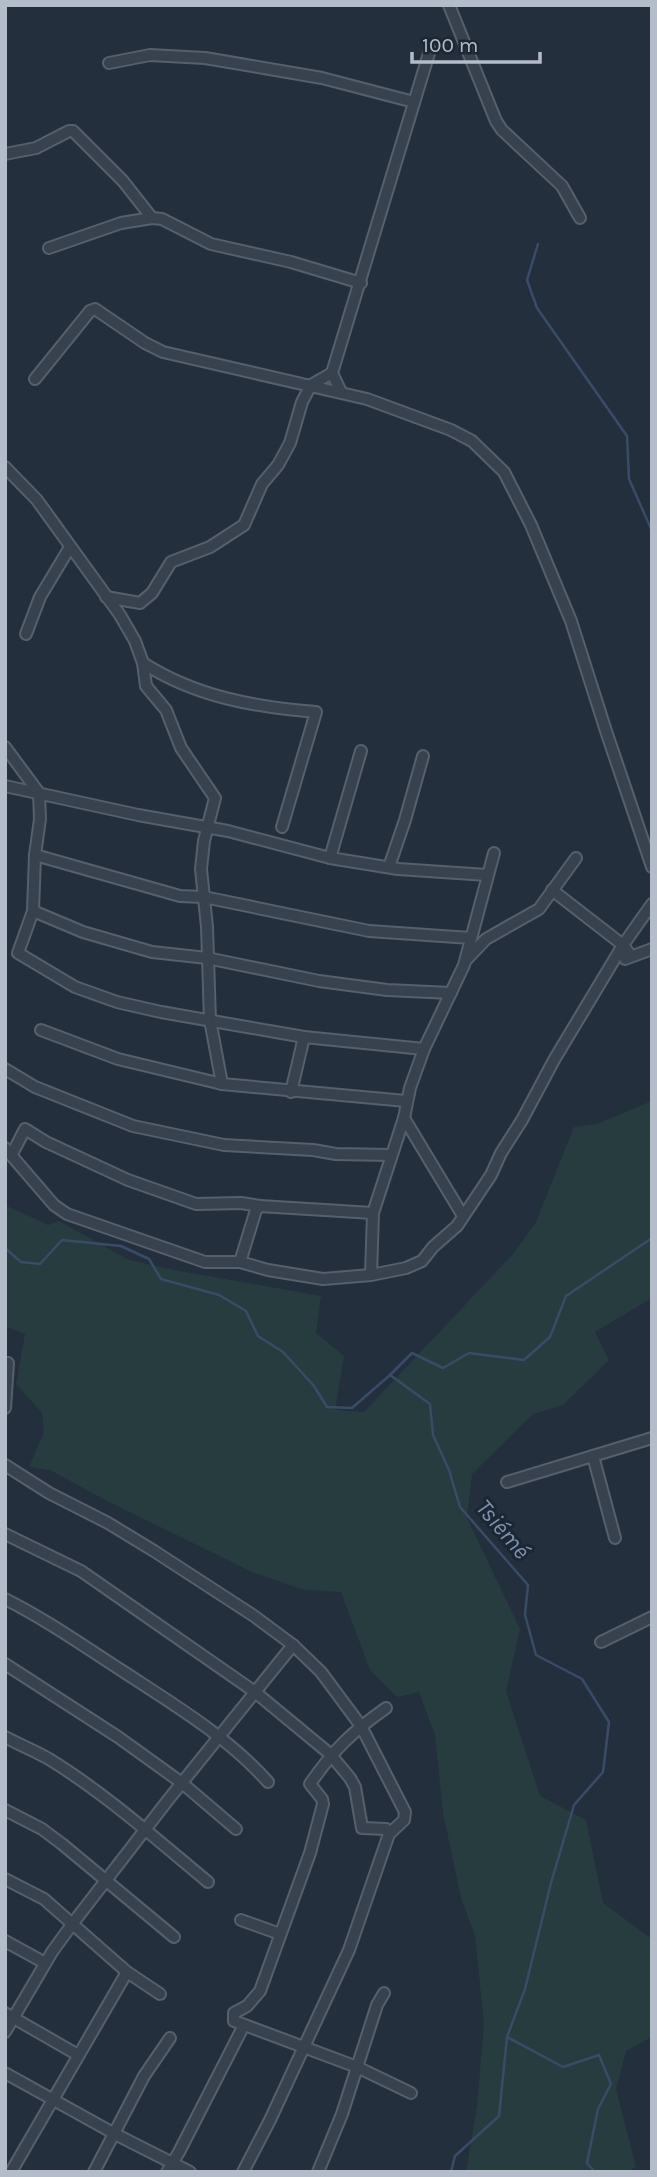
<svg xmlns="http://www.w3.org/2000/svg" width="657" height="2177" viewBox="0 0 657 2177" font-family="Karla,sans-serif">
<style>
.green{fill:#263c3f}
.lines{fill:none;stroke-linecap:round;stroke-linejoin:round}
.stream{stroke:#394c67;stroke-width:2.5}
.minor-casing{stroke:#565f6c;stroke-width:14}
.minor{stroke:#38414e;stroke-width:10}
.labels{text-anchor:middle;stroke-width:6;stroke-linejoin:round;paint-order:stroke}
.water-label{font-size:24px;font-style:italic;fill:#7c92b1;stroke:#1d2633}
</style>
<rect width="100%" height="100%" fill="#242f3e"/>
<polygon class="green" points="652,1101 652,1298 595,1332 609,1360 563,1405 533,1414 472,1474 467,1518 520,1629 506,1691 540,1796 586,1820 603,1903 652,1939 652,2037 626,2051 616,2089 636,2167 626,2172 466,2172 477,2106 484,2024 475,1936 461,1898 443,1813 435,1735 419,1692 397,1697 370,1670 341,1592 304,1590 252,1572 107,1501 50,1470 29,1467 44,1432 42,1413 16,1384 25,1334 5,1326 5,1205 48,1225 59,1221 129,1260 169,1269 321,1296 316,1333 344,1356 335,1410 364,1412 513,1254 536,1222 574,1127 597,1124"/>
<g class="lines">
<g class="stream">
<polyline points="538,244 527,280 537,308 627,436 629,479 652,531"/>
<polyline points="5,1248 21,1262 40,1264 62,1240 121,1246 149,1259 161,1279 219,1295 246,1311 258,1336 283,1352 314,1386 327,1407 352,1408 390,1375 430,1404 433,1435 449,1470 460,1507 528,1585 525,1615 536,1655 582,1679 609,1722 603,1772 574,1805 551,1883 525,1989 507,2037 499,2116 455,2156 451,2172"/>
<polyline points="390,1375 412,1353 443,1368 469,1353 524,1360 550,1337 566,1296 652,1238"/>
<polyline points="507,2037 563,2067 599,2055 611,2084 598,2109 587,2163 595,2172"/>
</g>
<g class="minor-casing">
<g id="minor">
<polyline points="449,5 496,121 502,130 562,186 580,218"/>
<polyline points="109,63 150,55 205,58 322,78 414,102"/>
<polyline points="5,154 36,148 69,131 73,131 123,181 152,218"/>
<polyline points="49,248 121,223 152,218 162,219 211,244 291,262 361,283"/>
<polyline points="35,379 90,311 95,309 145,343 163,352 367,399 451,430 472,441 504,472 531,525 571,621 606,731 652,867"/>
<polyline points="341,392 332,373 430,50"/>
<polyline points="5,467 37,500 120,615 135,641 143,663 146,686 166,710 181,748 215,798 204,841 201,869 207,927 210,1020 222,1084"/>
<polyline points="106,597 140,603 152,593 171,562 210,547 244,525 262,484 278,465 290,443 302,402 311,385 332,373"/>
<polyline points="26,634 40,597 70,547"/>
<path d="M143 663C196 697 255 707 316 712L282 827"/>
<polyline points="5,747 39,793 40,819 35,855 33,911 18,953 75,987 117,1002 161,1012 304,1037 424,1049"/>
<polyline points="5,786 138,815 228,831 330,858 398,869 487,875"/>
<polyline points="35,855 180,896 204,897 369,931 471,938"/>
<polyline points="330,858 361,751"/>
<polyline points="389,867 405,820 423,756"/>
<polyline points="552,890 623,945 631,956"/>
<polyline points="33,911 83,932 152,952 207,958 319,981 387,990 451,993"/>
<polyline points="467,959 486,939 539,909 576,858"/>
<polyline points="625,959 652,949"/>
<polyline points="41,1030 118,1059 222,1084 406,1101"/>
<polyline points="5,1069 35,1087 133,1126 224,1145 313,1150 336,1154 391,1155"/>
<polyline points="291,1092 304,1037"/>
<polyline points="404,1118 463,1216"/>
<polyline points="5,1148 54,1205 67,1214 205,1262 240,1262 268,1270 323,1279 371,1275 406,1268 422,1261 433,1247 457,1226 491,1175 501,1153 522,1120 554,1060 623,945 652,904"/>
<polyline points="12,1154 25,1129 46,1142 128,1180 196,1204 241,1203 260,1206"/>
<polyline points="240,1262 256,1210 260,1206 373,1213"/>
<polyline points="371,1275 373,1213 404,1118 410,1088 424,1049 464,965 494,853"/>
<polyline points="5,1408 8,1363"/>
<polyline points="593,1456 615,1538"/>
<polyline points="5,1465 49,1493 108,1523 154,1551 254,1616 293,1645 321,1672 361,1726 405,1812 404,1820 389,1834"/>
<polyline points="507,1482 652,1438"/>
<polyline points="5,1534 81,1571 255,1692 330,1754 350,1778 355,1787 362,1828 386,1829 389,1834 349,1950 270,2120 243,2172"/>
<path d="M5 1599C47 1620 85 1647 124 1672 173 1704 228 1737 268 1782"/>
<polyline points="601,1642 652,1617"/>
<polyline points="5,1664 118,1737 182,1783 236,1829"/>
<path d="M386 1708C352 1732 334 1749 310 1784L322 1799 323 1804 310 1853 260 1991 247 2006 234 2013V2021L357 2067 411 2093"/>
<path d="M5 1737C20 1745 35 1751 49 1759 106 1794 157 1840 208 1882"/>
<polyline points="5,1810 42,1829 62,1844 174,1937"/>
<polyline points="5,1879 44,1899 127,1972 160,1994"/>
<polyline points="241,1920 280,1934"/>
<polyline points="5,1941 45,1963"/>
<polyline points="5,2013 78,2055"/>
<polyline points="5,2032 52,1952 73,1923 168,1800 293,1645"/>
<polyline points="5,2073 115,2134 190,2172"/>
<polyline points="11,2172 127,1972"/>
<polyline points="94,2172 144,2076 170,2038"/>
<polyline points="167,2172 179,2152 244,2025"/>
<polyline points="318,2172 342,2114 377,2005 384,1993"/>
</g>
</g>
<use href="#minor" class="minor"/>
</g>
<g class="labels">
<g class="water-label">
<text transform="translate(503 1529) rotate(50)" y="8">Tsiémé</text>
</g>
</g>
<rect width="657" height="2177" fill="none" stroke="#b4bcc9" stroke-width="14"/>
<path d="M412 52v10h128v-10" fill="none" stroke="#b4bcc9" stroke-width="3.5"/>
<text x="422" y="52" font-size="21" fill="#b4bcc9" stroke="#1d2633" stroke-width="5" paint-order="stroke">100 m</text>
</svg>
